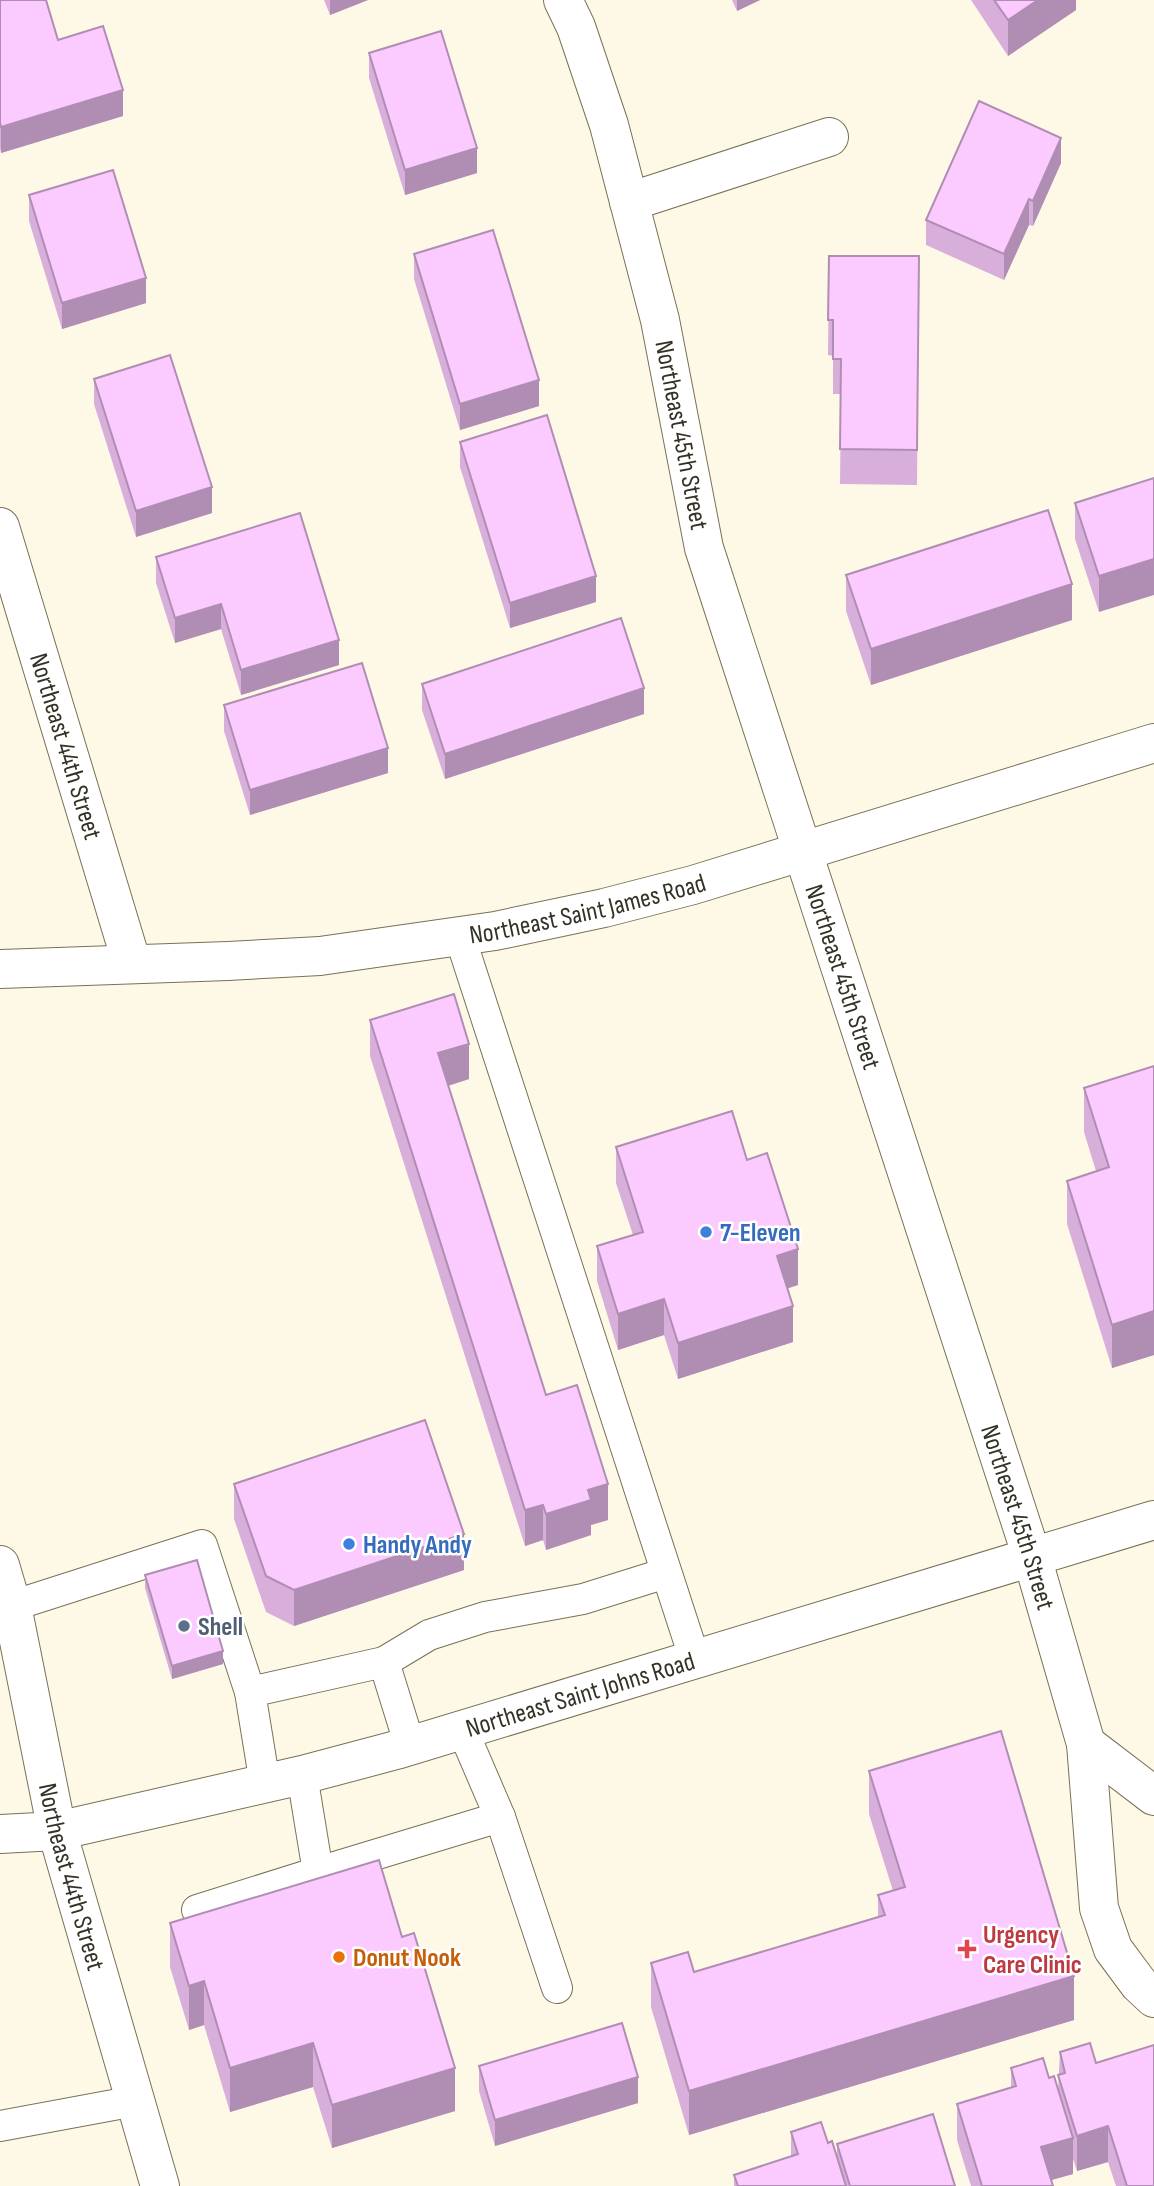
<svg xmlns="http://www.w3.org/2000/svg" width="1154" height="2186" viewBox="0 0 1154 2186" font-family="'Sofia Sans Condensed',sans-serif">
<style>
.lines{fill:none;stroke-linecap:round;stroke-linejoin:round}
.lane-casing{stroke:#797155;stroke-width:32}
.street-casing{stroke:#797155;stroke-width:40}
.secondary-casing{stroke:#797155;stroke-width:40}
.lane{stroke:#fff;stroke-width:30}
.street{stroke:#fff;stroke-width:38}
.secondary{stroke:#fff;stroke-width:38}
.wall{fill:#d8aedb}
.shaded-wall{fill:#b08db2}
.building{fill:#fbcaff;stroke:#b08db2;stroke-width:2}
.shop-dot{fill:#3f7fe0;stroke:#fff;stroke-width:2.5}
.service-dot{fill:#5c6f8a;stroke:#fff;stroke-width:2.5}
.health-dot{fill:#e0444e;stroke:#fff;stroke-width:2.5}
.food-dot{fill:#e8710a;stroke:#fff;stroke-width:2.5}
.labels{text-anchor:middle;stroke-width:5;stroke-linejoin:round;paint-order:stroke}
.street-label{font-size:26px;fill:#343125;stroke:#fff}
.shop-label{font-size:26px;font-weight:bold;fill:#366cbe;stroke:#fff;text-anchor:start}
.service-label{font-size:26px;font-weight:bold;fill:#4e5e75;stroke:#fff;text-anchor:start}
.health-label{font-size:26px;font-weight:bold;fill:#be3a42;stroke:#fff;text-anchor:start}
.food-label{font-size:26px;font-weight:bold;fill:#c56008;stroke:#fff;text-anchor:start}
</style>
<rect width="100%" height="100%" fill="#fef9e6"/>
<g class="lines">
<g class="lane-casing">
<g id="lane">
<polyline points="460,937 695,1660"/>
<polyline points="12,1606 202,1545 250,1692"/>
<polyline points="410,1746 384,1662 429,1635 485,1617 583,1599 666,1573"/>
<polyline points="265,1784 250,1692 384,1662"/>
<polyline points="500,1817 557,1988"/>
<polyline points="318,1872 500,1817 463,1731"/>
<polyline points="197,1910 318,1872 302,1775"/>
<polyline points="0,2126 135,2101"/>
</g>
</g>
<g class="street-casing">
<g id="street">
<path id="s1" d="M563 0 576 27 609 125 660 320 704 548 1032 1557 1086 1744 1099 1908 1113 1949 1139 1984 1154 1998"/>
<polyline points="629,202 829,137"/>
<path id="s2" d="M0 527 132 964"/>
<polyline points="1086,1744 1154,1796"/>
</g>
</g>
<g class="secondary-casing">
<g id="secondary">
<path id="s3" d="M0 969 228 961 320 956 495 931 604 908 693 885 1154 743"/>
<path id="s4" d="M0 1565 12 1606 57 1831 160 2186"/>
<path id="s5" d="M0 1834 57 1831 302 1775 396 1750 1154 1520"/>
</g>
</g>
<use href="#lane" class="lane"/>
<use href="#street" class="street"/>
<use href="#secondary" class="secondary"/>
</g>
<g class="wall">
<polygon points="0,0 58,40 123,116 1,153 0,148"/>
<polygon points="324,0 368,0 330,15"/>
<polygon points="732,0 760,0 737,11"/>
<polygon points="971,0 1076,0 1076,10 1008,56"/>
<polygon points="369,53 477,173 405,195 369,78"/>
<polygon points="1061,163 1033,226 1029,225 1004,280 926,245 926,220"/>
<polygon points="29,195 146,303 62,329 29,221"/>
<polygon points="414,254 539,406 460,430 414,279"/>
<polygon points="829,256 919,256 917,485 840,484 841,394 833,394 833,356 828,355"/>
<polygon points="94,379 212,513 136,537 94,404"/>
<polygon points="460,442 596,602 510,628 460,467"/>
<polygon points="1154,478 1099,612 1075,539 1075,503"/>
<polygon points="156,557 339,665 241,695 221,629 175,643 156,583"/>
<polygon points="846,575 1072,620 871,685 846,611"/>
<polygon points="422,684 644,714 445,779 422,710"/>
<polygon points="224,705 388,773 250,815 224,731"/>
<polygon points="370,1020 469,1079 448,1086 546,1395 608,1520 591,1525 591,1535 546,1550 543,1540 525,1546 370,1056"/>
<polygon points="1154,1066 1154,1355 1112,1368 1067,1224 1067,1181 1096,1171 1084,1132 1084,1088"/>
<polygon points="616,1147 747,1160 798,1285 787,1288 793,1342 678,1379 664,1335 618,1350 597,1281 597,1246 633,1235 616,1183"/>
<polygon points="234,1484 464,1570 294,1626 266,1612 234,1519"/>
<polygon points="145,1575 223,1664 172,1679 145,1588"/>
<polygon points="869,1771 1074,2020 689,2135 651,2007 651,1963 694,1972 878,1917 878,1895 893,1891 869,1814"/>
<polygon points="170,1923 455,2111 332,2148 313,2087 230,2112 204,2025 189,2030 170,1967"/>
<polygon points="1060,2052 1096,2063 1154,2186 1116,2186 1108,2162 1077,2171 1073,2159 1073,2174 1051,2180 1053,2186 971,2186 957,2140 957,2104 1011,2088 1011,2068 1049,2078 1058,2090"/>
<polygon points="479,2066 638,2103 495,2146 479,2091"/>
<polygon points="791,2132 828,2143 837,2158 837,2144 955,2186 734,2186 734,2175 791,2157"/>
</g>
<g class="shaded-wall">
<polygon points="330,0 368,0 330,15"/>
<polygon points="737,0 760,0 737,11"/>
<polygon points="1038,0 1076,0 1076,10 1008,56 1008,20"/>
<polygon points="123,90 123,116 1,153 1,127"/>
<polygon points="1061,138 1061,163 1033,226 1033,201"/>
<polygon points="477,148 477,173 405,195 405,170"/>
<polygon points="1029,199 1029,225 1004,280 1004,254"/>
<polygon points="146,278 146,303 62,329 62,303"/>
<polygon points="539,380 539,406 460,430 460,404"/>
<polygon points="212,487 212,513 136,537 136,511"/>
<polygon points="1154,559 1154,595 1099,612 1099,576"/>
<polygon points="596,576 596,602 510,628 510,603"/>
<polygon points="1072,584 1072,620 871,685 871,649"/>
<polygon points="221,604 221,629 175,643 175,618"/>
<polygon points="339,640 339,665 241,695 241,670"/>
<polygon points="644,688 644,714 445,779 445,754"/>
<polygon points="388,748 388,773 250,815 250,790"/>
<polygon points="469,1044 469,1079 438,1089 438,1053"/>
<polygon points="798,1249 798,1285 777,1292 777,1256"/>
<polygon points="664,1299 664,1335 618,1350 618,1314"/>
<polygon points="793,1306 793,1342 678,1379 678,1343"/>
<polygon points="1154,1311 1154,1355 1112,1368 1112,1325"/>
<polygon points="608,1484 608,1520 591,1525 591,1535 546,1550 546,1514 588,1490"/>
<polygon points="543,1505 543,1540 525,1546 525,1510"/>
<polygon points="464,1534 464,1570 294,1626 294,1590"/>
<polygon points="223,1651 223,1664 172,1679 172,1666"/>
<polygon points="1074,1976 1074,2020 689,2135 689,2091"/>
<polygon points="204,1981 204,2025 189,2030 189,1986"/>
<polygon points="313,2043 313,2087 230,2112 230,2068"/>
<polygon points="455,2068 455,2111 332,2148 332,2105"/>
<polygon points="638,2077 638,2103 495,2146 495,2120"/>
<polygon points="1108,2126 1108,2162 1077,2171 1077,2136"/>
<polygon points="1073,2138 1073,2174 1041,2183 1041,2147"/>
</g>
<g class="building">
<polygon points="0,0 46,0 58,40 103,26 123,90 1,127 0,123"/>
<polygon points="994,0 1038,0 1008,20"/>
<polygon points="441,31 477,148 405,170 369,53"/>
<polygon points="979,101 1061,138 1033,201 1029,199 1004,254 926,220"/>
<polygon points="113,170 146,278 62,303 29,195"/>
<polygon points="493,230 539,380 460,404 414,254"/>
<polygon points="829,256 919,256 917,450 840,449 841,359 833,359 833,320 828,320"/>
<polygon points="170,355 212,487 136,511 94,379"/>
<polygon points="547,415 596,576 510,603 460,442"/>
<polygon points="1154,478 1154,559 1099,576 1075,503"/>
<polygon points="1048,510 1072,584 871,649 846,575"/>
<polygon points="300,513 339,640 241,670 221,604 175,618 156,557"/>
<polygon points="621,618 644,688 445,754 422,684"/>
<polygon points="362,663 388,748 250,790 224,705"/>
<polygon points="454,994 469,1044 438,1053 546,1395 577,1385 608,1484 588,1490 591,1500 546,1514 543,1505 525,1510 370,1020"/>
<polygon points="1154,1066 1154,1311 1112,1325 1067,1181 1109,1167 1084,1088"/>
<polygon points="732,1111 747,1160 767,1153 798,1249 777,1256 793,1306 678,1343 664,1299 618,1314 597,1246 643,1232 616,1147"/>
<polygon points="425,1420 464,1534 294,1590 266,1576 234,1484"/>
<polygon points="197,1560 223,1651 172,1666 145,1575"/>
<polygon points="1001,1731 1074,1976 689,2091 651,1963 688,1952 694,1972 885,1915 878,1895 905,1887 869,1771"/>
<polygon points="379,1860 402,1937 414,1933 455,2068 332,2105 313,2043 230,2068 204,1981 189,1986 170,1923"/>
<polygon points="622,2023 638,2077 495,2120 479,2066"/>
<polygon points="1090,2043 1096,2063 1154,2045 1154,2186 1127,2186 1108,2126 1077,2136 1058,2075 1065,2073 1060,2052"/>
<polygon points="1043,2058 1049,2078 1054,2076 1073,2138 1041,2147 1053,2186 982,2186 957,2104 1016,2086 1011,2068"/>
<polygon points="933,2114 955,2186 850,2186 837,2144"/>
<polygon points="821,2122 828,2143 832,2141 846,2186 738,2186 734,2175 798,2154 791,2132"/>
</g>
<g class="shop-dot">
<circle cx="706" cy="1232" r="7"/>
<circle cx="349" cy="1544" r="7"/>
</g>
<circle class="service-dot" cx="184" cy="1626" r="7"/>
<path class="health-dot" d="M963.5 1938.5h7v7h7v7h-7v7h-7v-7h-7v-7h7z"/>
<circle class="food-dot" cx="339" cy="1957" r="7"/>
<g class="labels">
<g class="street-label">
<text dy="9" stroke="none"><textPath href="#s1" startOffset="452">Northeast 45th Street</textPath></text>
<text dy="9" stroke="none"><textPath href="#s2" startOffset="229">Northeast 44th Street</textPath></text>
<text dy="9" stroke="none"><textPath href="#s3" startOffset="592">Northeast Saint James Road</textPath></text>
<text dy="9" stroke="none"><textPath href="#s1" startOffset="1018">Northeast 45th Street</textPath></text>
<text dy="9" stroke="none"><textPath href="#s1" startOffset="1586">Northeast 45th Street</textPath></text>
<text dy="9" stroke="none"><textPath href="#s5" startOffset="598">Northeast Saint Johns Road</textPath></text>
<text dy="9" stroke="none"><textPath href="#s4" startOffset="320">Northeast 44th Street</textPath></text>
</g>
<g class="shop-label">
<text x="720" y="1241">7-Eleven</text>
<text x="363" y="1553">Handy Andy</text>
</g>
<g class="service-label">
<text x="198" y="1635">Shell</text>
</g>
<g class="health-label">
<text x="983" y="1943">Urgency<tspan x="983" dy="30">Care Clinic</tspan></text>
</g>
<g class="food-label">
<text x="353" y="1966">Donut Nook</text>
</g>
</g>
</svg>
